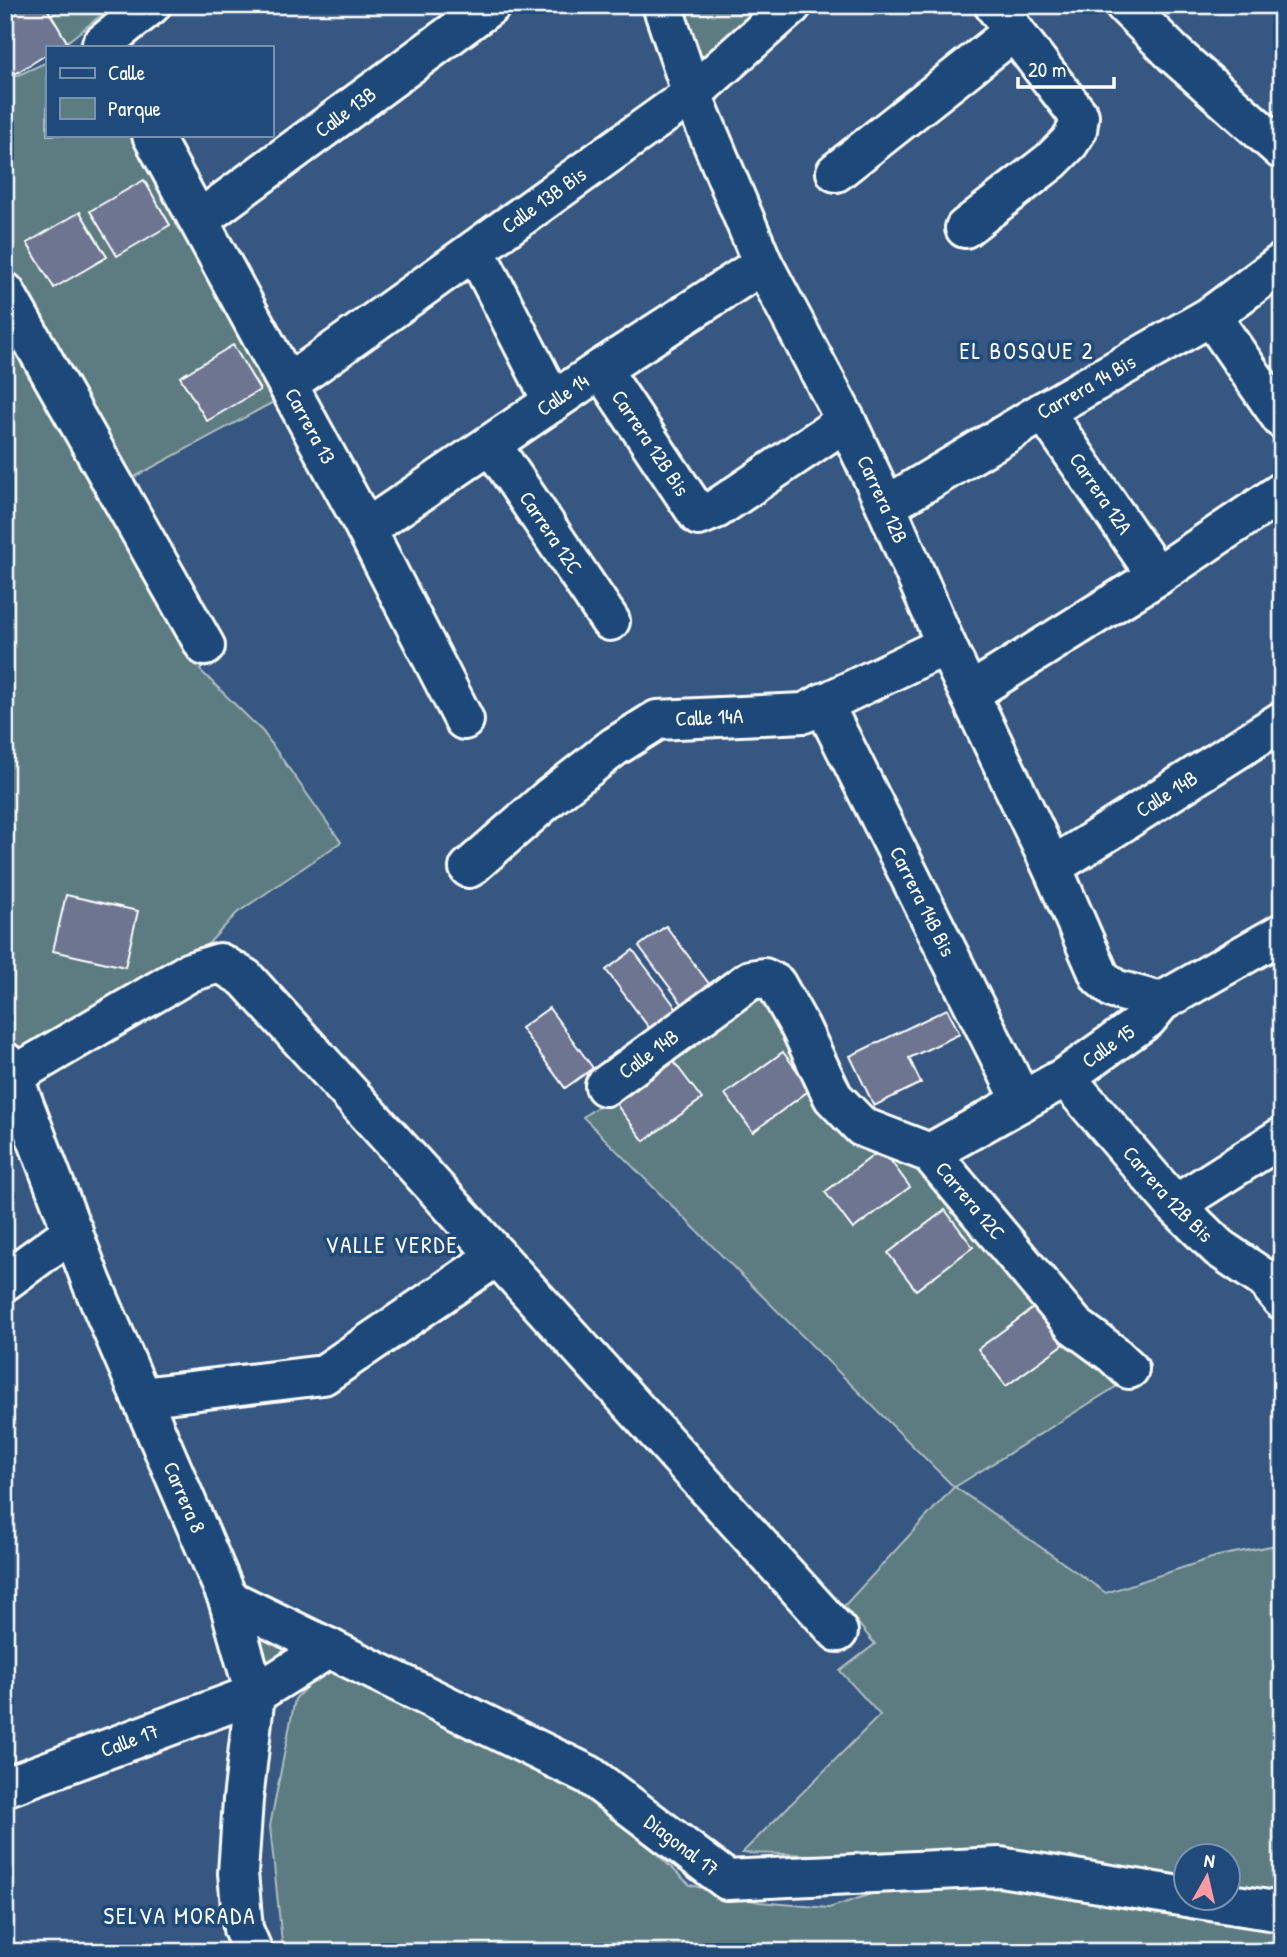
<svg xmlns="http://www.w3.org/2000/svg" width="1287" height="1957" viewBox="0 0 1287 1957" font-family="'Patrick Hand',sans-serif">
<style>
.green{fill:#5b7c81;stroke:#adbec0;stroke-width:2}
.building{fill:#6d7490;stroke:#fff;stroke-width:2}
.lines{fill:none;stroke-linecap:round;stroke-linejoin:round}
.minor-casing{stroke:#fff;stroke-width:44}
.minor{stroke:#1f4a7a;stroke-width:38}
.labels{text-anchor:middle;stroke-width:7;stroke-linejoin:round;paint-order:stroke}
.street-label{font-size:21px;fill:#fff;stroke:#1f4a7a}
.neighbourhood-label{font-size:23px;letter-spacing:2px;fill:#fff;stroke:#1f4a7a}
</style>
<rect width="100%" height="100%" fill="#365781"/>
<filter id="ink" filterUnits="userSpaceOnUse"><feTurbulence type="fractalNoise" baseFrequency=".0143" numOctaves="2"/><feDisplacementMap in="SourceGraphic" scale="14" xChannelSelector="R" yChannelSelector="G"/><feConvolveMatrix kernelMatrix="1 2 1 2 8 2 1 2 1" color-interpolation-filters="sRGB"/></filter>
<g filter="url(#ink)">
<g class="green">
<polygon points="45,5 114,5 67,42"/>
<polygon points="669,5 787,5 698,85"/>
<polygon points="47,62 47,135 139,135 277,400 129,480 5,257 5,81"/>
<polygon points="5,311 207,661 200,670 263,732 341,842 237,913 209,943 15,1056 5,1030"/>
<polygon points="761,993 915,1157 1064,1344 1122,1383 955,1487 1106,1593 1218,1556 1282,1544 1282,1904 1228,1898 1228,1856 1186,1856 1185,1891 930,1858 742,1853 880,1715 840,1671 875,1644 844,1606 954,1487 583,1117"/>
<polygon points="243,1615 312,1648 259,1683"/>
<polygon points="327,1665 536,1761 611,1811 690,1885 759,1902 829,1908 917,1879 976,1874 1282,1923 1282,1952 283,1952 270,1826 295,1699"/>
</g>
<g class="building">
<polygon points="27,5 45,5 67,42 59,47 47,47 47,54 15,74 5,58 5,18"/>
<polygon points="144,180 170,225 117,256 90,211"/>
<polygon points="80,212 107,257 54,288 27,243"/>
<polygon points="233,345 260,390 207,421 180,377"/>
<polygon points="66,895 138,911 125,967 53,951"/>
<polygon points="666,926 710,985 683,1005 639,946"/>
<polygon points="633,950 677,1009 650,1029 606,970"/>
<polygon points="549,1008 593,1068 565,1088 521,1028"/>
<polygon points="947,1009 960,1034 909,1058 921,1083 874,1106 850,1056"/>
<polygon points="783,1052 811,1089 753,1132 725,1094"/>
<polygon points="674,1062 702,1099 644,1141 616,1104"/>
<polygon points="882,1149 910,1187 853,1229 825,1192"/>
<polygon points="945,1210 973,1247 916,1290 888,1253"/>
<polygon points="1036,1306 1064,1344 1006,1386 978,1349"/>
</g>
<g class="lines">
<g class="minor-casing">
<g id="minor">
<path id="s1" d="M662 5 692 94 763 264 846 421 886 506 946 645 1052 867 1100 977 1114 989 1161 1002"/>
<polyline points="1125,5 1174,54 1282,150"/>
<polyline points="104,47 102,44 151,5"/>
<path id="s2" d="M152 135 366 529 464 720"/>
<polyline points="836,172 1013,32"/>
<path id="s3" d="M199 220 491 5"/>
<polyline points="965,228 1051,161 1069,143 1077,130 1079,116 994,5"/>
<polyline points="475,250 553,402"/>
<polyline points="5,292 205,646"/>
<polyline points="1211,316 1282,419"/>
<path id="s4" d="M601 369 699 516 716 509 846 421"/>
<path id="s5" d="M288 384 692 94 792 5"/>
<path id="s6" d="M1044 411 1157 576"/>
<path id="s7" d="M491 444 610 621"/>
<path id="s8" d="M886 506 1044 411 1211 316 1282 263"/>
<path id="s9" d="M366 529 601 369 763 264"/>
<polyline points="970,693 1157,576 1282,492"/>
<path id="s10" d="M823 703 1022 1101"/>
<path id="s11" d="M1052 867 1282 721"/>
<path id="s12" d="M469 868 549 798 614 747 657 720 804 713 946 645"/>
<path id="s13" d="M5 1062 13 1076 92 1283 228 1599 255 1694 243 1800 238 1873 243 1929 253 1952"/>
<polyline points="13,1076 190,972 220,963 245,978 838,1632"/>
<path id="s14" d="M1065 1077 1175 1205 1219 1248 1266 1280 1282 1300"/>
<path id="s15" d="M605 1086 750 980 764 978 776 984 800 1027 833 1097 862 1127 930 1153 1075 1326 1113 1354 1129 1369"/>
<path id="s16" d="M930 1153 1065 1077 1147 1019 1161 1002 1282 933"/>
<polyline points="1175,1205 1282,1137"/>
<polyline points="5,1281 73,1231"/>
<polyline points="141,1397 323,1375 497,1256"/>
<path id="s17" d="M228 1599 589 1775 727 1880 1000 1867 1186 1897"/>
<path id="s18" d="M5 1787 255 1694 329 1648"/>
<polyline points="1191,1898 1282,1912"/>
</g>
</g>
<use href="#minor" class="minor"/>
</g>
</g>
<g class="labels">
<g class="street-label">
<text dy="7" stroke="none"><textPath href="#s3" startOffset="182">Calle 13B</textPath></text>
<text dy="7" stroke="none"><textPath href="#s5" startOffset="315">Calle 13B Bis</textPath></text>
<text dy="7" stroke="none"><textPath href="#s8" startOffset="233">Carrera 14 Bis</textPath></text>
<text dy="7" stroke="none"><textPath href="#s9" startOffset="238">Calle 14</textPath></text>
<text dy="7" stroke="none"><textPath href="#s2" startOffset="331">Carrera 13</textPath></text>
<text dy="7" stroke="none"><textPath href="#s4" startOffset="89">Carrera 12B Bis</textPath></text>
<text dy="7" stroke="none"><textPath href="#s6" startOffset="100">Carrera 12A</textPath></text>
<text dy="7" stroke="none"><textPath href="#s1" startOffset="542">Carrera 12B</textPath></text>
<text dy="7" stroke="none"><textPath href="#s7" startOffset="107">Carrera 12C</textPath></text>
<text dy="7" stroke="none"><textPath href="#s12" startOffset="292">Calle 14A</textPath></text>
<text dy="7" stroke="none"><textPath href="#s11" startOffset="136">Calle 14B</textPath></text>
<text dy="7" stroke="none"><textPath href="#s10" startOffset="222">Carrera 14B Bis</textPath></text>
<text dy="7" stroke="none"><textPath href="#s16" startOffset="208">Calle 15</textPath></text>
<text dy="7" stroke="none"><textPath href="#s15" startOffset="54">Calle 14B</textPath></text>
<text dy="7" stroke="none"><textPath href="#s14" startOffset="156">Carrera 12B Bis</textPath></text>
<text dy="7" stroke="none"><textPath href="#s15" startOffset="511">Carrera 12C</textPath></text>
<text dy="7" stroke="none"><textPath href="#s13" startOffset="471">Carrera 8</textPath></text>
<text dy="7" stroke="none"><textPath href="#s18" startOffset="133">Calle 17</textPath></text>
<text dy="7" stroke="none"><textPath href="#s17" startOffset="518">Diagonal 17</textPath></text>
</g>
<g class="neighbourhood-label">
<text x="1027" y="359">EL BOSQUE 2</text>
<text x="392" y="1253">VALLE VERDE</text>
<text x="180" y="1924">SELVA MORADA</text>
</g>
</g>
<rect width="1287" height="1957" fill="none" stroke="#1f4a7a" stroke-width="28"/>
<rect x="14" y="14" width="1259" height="1929" fill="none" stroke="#fff" stroke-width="2.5" filter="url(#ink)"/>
<rect x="46" y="46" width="228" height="91" fill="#1f4a7a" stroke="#7992af" stroke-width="2"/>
<rect x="60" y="68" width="35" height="10" fill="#1f4a7a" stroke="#7992af" stroke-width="2"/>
<text x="108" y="80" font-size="21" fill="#ffffff">Calle</text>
<rect x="60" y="98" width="35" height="21" fill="#5b7c81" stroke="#7992af" stroke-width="2"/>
<text x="108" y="116" font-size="21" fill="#ffffff">Parque</text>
<g transform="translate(1207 1877) rotate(8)"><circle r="33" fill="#1f4a7a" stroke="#7992af" stroke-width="2"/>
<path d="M0-5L12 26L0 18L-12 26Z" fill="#ff9aa2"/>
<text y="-10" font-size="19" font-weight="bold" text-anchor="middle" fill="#ffffff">N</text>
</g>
<path d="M1018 77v10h96v-10" fill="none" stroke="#ffffff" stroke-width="3.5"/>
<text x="1028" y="77" font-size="21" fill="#ffffff" stroke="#1f4a7a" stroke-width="5" paint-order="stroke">20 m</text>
</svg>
